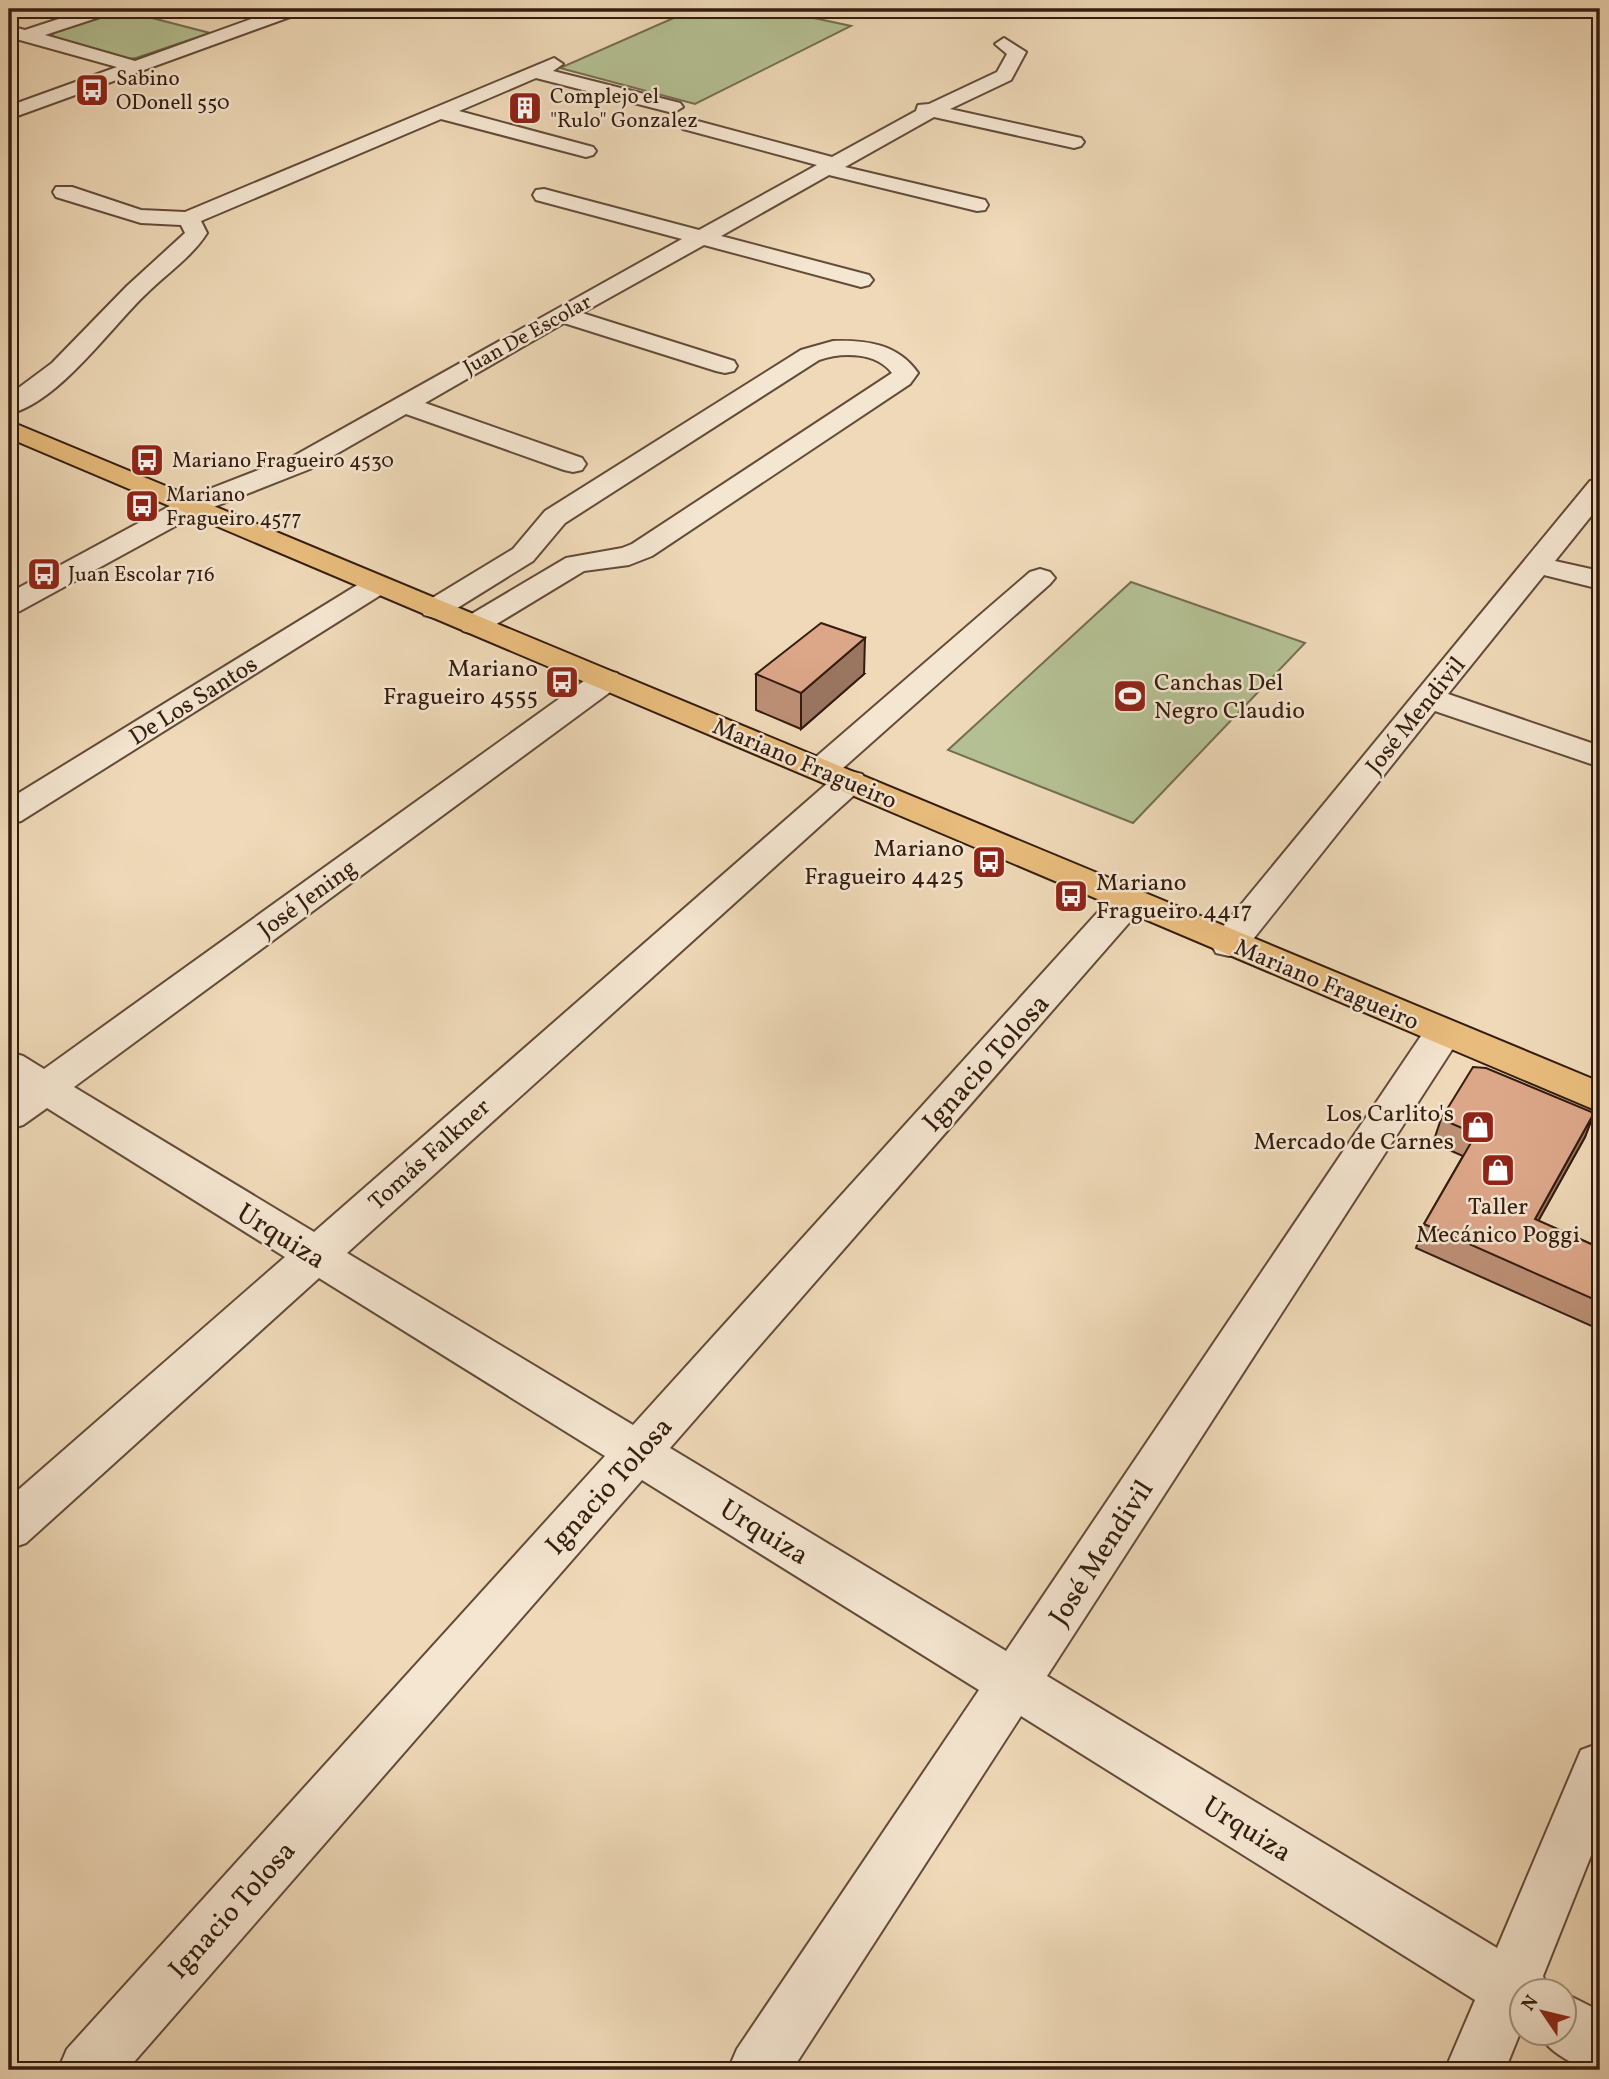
<svg xmlns="http://www.w3.org/2000/svg" width="1609" height="2079" viewBox="0 0 1609 2079" font-family="Vollkorn,serif">
<style>
.green{fill:#b4c093;stroke:#746e51;stroke-width:2}
.lines{fill:none;stroke-linecap:round;stroke-linejoin:round}
.minor-casing{stroke:#634b39;stroke-width:4}
.major-casing{stroke:#341c0f;stroke-width:4}
.minor{fill:#f5e6d1;fill-rule:evenodd}
.major{fill:#e8bc7c;fill-rule:evenodd}
.wall{fill:#bd9076;stroke:#341c0f;stroke-width:2}
.shaded-wall{fill:#9a7560;stroke:#341c0f;stroke-width:2}
.building{fill:#dca789;stroke:#341c0f;stroke-width:2}
.labels{text-anchor:middle;stroke-width:5;stroke-linejoin:round;paint-order:stroke}
.far-poi-label{font-size:21px;fill:#341c0f;stroke:#f5e6d1;text-anchor:start}
.far-street-label{font-size:21px;fill:#341c0f;stroke:#f5e6d1}
.poi-label{font-size:24px;fill:#341c0f;stroke:#f5e6d1;text-anchor:end}
.street-label{font-size:24px;fill:#341c0f;stroke:#f5e6d1}
.near-street-label{font-size:28px;fill:#341c0f;stroke:#f5e6d1}
</style>
<rect width="100%" height="100%" fill="#efd9b8"/>
<filter id="stains"><feTurbulence type="fractalNoise" baseFrequency=".00286" numOctaves="4"/><feColorMatrix values="0 0 0 0 .2 0 0 0 0 .09 0 0 0 0 .02 0 0 0 .5 -.17"/></filter>
<radialGradient id="worn" r=".72"><stop offset=".6" stop-color="#630" stop-opacity="0"/><stop offset="1" stop-color="#630" stop-opacity=".3"/></radialGradient>
<g class="green">
<polygon points="694,9 772,9 851,26 695,104 560,68"/>
<polygon points="121,10 210,33 136,58 128,59 53,37 52,32"/>
<polygon points="1131,582 1305,643 1133,823 948,750"/>
</g>
<g class="lines">
<g class="minor-casing">
<g id="minor">
<polygon points="89,9 115,9 112,13 45,35 135,61 279,9 304,9 301,13 9,119 9,106 117,67 9,37 9,26 25,30"/>
<polygon points="1004,38 1026,52 1011,80 950,109 1081,138 1084,142 1081,146 1074,148 934,117 845,167 985,200 988,205 985,210 977,211 829,175 721,236 869,275 873,280 869,285 861,287 704,245 582,313 734,361 737,366 734,371 725,373 716,371 564,323 425,403 582,458 586,464 582,470 573,472 564,470 406,414 310,469 201,512 20,611 9,614 9,593 181,500 292,457 682,239 536,200 533,195 536,190 544,189 699,230 817,165 683,129 680,125 683,121 690,119 832,157 916,111 918,105 929,104 997,72 1007,54 995,44"/>
<path d="M554 58 563 64 553 71 680 103 683 107 673 113 536 78 459 111 593 147 596 151 593 155 586 157 441 119 201 221 207 233C192 257 166 274 146 294 110 328 59 402 9 414V395L52 363 127 286 185 233 181 225 141 223 56 197 53 192 56 187H72L141 210 185 212Z"/>
<path d="M833 341C866 340 898 344 918 373L910 384 652 556 629 565 584 571 485 631 474 634 463 631 459 625 463 619 566 558 622 548 632 544 892 373C876 352 842 352 819 360L565 523 533 561 446 615 435 618 424 615 420 609 424 603 513 549 545 511 801 350Z"/>
<polygon points="1600,479 1600,505 1555,561 1600,571 1600,589 1544,575 1448,694 1600,746 1600,767 1435,711 1242,953 1229,956 1216,953 1211,944 1216,935 1590,481"/>
<polygon points="1040,569 1050,572 1055,578 1050,584 834,776 822,779 810,776 805,769 810,762 1030,572"/>
<polygon points="377,576 387,579 392,585 387,591 21,821 9,824 9,799 367,579"/>
<polygon points="606,671 617,673 622,680 617,687 74,1087 314,1232 838,774 850,771 862,774 867,781 862,788 347,1253 633,1425 1116,892 1129,889 1142,892 1147,900 1142,908 670,1448 1006,1651 1429,1024 1443,1020 1457,1024 1462,1033 1457,1042 1047,1676 1497,1948 1581,1750 1600,1743 1600,1833 1543,1976 1549,1992 1522,1992 1522,2028 1505,2070 1445,2070 1475,2000 1021,1716 792,2070 728,2070 737,2049 979,1690 642,1480 127,2070 58,2070 67,2049 605,1456 319,1278 26,1543 9,1549 9,1498 285,1257 47,1108 23,1125 9,1129 9,1095 17,1089 9,1084 9,1052 23,1056 44,1069 595,673"/>
<path d="M1564 1993 1600 2011V2070C1580 2070 1547 2052 1540 2034H1564Z"/>
</g>
</g>
<g class="major-casing">
<polygon id="major" points="9,421 1600,1082 1600,1112 9,438"/>
</g>
<use href="#minor" class="minor"/>
<use href="#major" class="major"/>
</g>
<g class="wall">
<polygon points="756,674 864,674 801,729 756,710"/>
<polygon points="1594,1113 1585,1137 1538,1221 1600,1248 1600,1320 1596,1328 1416,1248 1424,1224 1463,1156 1433,1143 1441,1119"/>
</g>
<g class="shaded-wall">
<polygon points="865,638 864,674 801,729 801,693"/>
<polygon points="1594,1113 1585,1137 1526,1243 1535,1219"/>
</g>
<g class="building">
<polygon points="821,623 865,638 801,693 756,674"/>
<polygon points="1473,1067 1486,1068 1594,1113 1535,1219 1600,1248 1600,1302 1424,1224 1476,1134 1441,1119"/>
</g>
<defs>
<g id="bus-square" transform="scale(1.75)"><rect x="-9" y="-9" width="18" height="18" rx="4" fill="#8f2418" stroke="#f5e6d1"/><path d="M-5-6H5V4H4V6H2V4H-2V6H-4V4H-5ZM-3.5-4V0h7V-4ZM-3.5 1.2v1.5H-2V1.2ZM2 1.2v1.5H3.5V1.2Z" fill="#fff"/></g>
<g id="building-square" transform="scale(1.75)"><rect x="-9" y="-9" width="18" height="18" rx="4" fill="#8f2418" stroke="#f5e6d1"/><path d="M-4-6H4V6H1V3H-1V6H-4ZM-2.5-4.3h1.7v1.8h-1.7ZM.8-4.3h1.7v1.8H.8ZM-2.5-1h1.7V.8h-1.7ZM.8-1h1.7V.8H.8Z" fill="#fff"/></g>
<g id="stadium-square" transform="scale(1.75)"><rect x="-9" y="-9" width="18" height="18" rx="4" fill="#8f2418" stroke="#f5e6d1"/><path d="M0-5a6.5 5 0 1 0 0 10a6.5 5 0 1 0 0-10ZM-3.5-1.8h7v3.6h-7Z" fill="#fff"/></g>
<g id="shop-square" transform="scale(1.75)"><rect x="-9" y="-9" width="18" height="18" rx="4" fill="#8f2418" stroke="#f5e6d1"/><path d="M-5-2.5h2.3a2.7 3.5 0 0 1 5.4 0H5L5.5 6h-11ZM-1.5-2.5h3a1.5 2.3 0 0 0-3 0Z" fill="#fff"/></g>
</defs>
<g fill-rule="evenodd">
<use href="#bus-square" x="92" y="90"/>
<use href="#building-square" x="525" y="108"/>
<use href="#bus-square" x="147" y="460"/>
<use href="#bus-square" x="142" y="506"/>
<use href="#bus-square" x="44" y="574"/>
<use href="#bus-square" x="562" y="682"/>
<use href="#stadium-square" x="1130" y="696"/>
<use href="#bus-square" x="989" y="862"/>
<use href="#bus-square" x="1071" y="896"/>
<use href="#shop-square" x="1478" y="1127"/>
<use href="#shop-square" x="1498" y="1170"/>
</g>
<g class="labels">
<g class="far-poi-label">
<text x="116" y="85">Sabino<tspan x="116" dy="24">ODonell 550</tspan></text>
<text x="550" y="103">Complejo el<tspan x="550" dy="24">"Rulo" Gonzalez</tspan></text>
<text x="172" y="467">Mariano Fragueiro 4530</text>
<text x="166" y="501">Mariano<tspan x="166" dy="24">Fragueiro 4577</tspan></text>
<text x="68" y="581">Juan Escolar 716</text>
</g>
<g class="far-street-label">
<text transform="translate(527 334) rotate(-29)" y="7">Juan De Escolar</text>
</g>
<g class="poi-label">
<text x="538" y="676">Mariano<tspan x="538" dy="28">Fragueiro 4555</tspan></text>
<text x="1154" y="690" text-anchor="start">Canchas Del<tspan x="1154" dy="28">Negro Claudio</tspan></text>
<text x="964" y="856">Mariano<tspan x="964" dy="28">Fragueiro 4425</tspan></text>
<text x="1096" y="890" text-anchor="start">Mariano<tspan x="1096" dy="28">Fragueiro 4417</tspan></text>
<text x="1454" y="1121">Los Carlito's<tspan x="1454" dy="28">Mercado de Carnes</tspan></text>
<text x="1498" y="1214" text-anchor="middle">Taller<tspan x="1498" dy="28">Mecánico Poggi</tspan></text>
</g>
<g class="street-label">
<text transform="translate(193 700) rotate(-32)" y="8">De Los Santos</text>
<text transform="translate(1415 715) rotate(-51)" y="8">José Mendivil</text>
<text transform="translate(805 763) rotate(23)" y="8">Mariano Fragueiro</text>
<text transform="translate(307 898) rotate(-36)" y="8">José Jening</text>
<text transform="translate(1327 984) rotate(23)" y="8">Mariano Fragueiro</text>
<text transform="translate(429 1154) rotate(-42)" y="8">Tomás Falkner</text>
</g>
<g class="near-street-label">
<text transform="translate(985 1062) rotate(-48)" y="10">Ignacio Tolosa</text>
<text transform="translate(282 1235) rotate(32)" y="10">Urquiza</text>
<text transform="translate(608 1485) rotate(-48)" y="10">Ignacio Tolosa</text>
<text transform="translate(765 1531) rotate(32)" y="10">Urquiza</text>
<text transform="translate(1100 1552) rotate(-57)" y="10">José Mendivil</text>
<text transform="translate(1248 1828) rotate(32)" y="10">Urquiza</text>
<text transform="translate(231 1909) rotate(-48)" y="10">Ignacio Tolosa</text>
</g>
</g>
<rect width="1609" height="2079" fill="none" stroke="#efd9b8" stroke-width="35"/>
<rect x="10" y="10" width="1588" height="2058" fill="none" stroke="#341c0f" stroke-width="3.5"/>
<rect x="18" y="18" width="1574" height="2044" fill="none" stroke="#341c0f" stroke-width="2"/>
<g transform="translate(1543 2012) rotate(305)"><circle r="33" fill="#f5e6d1" stroke="#a89583" stroke-width="2"/>
<path d="M0-5L12 26L0 18L-12 26Z" fill="#8f2418"/>
<text y="-10" font-size="19" font-weight="bold" text-anchor="middle" fill="#341c0f">N</text>
</g>
<rect width="100%" height="100%" filter="url(#stains)"/>
<rect width="100%" height="100%" fill="url(#worn)"/>
</svg>
